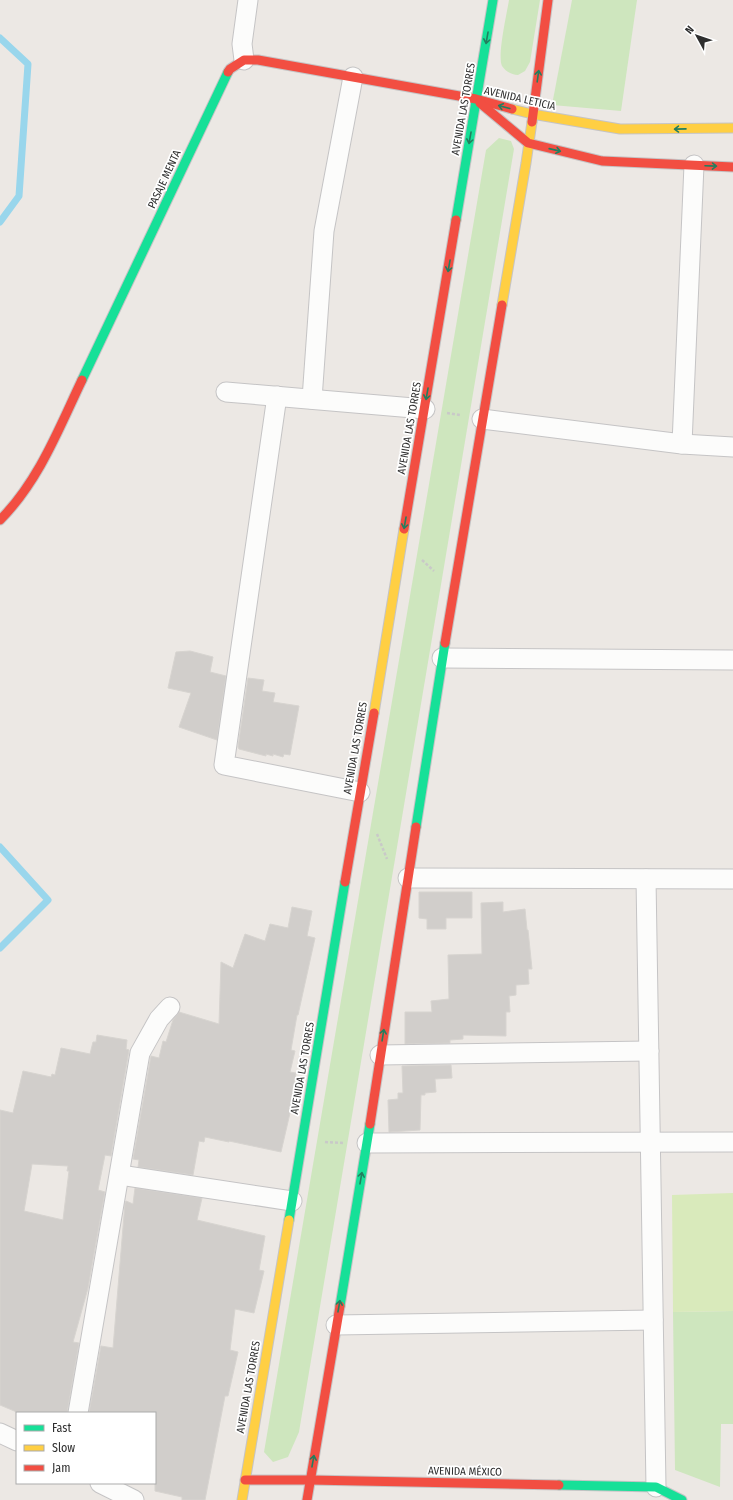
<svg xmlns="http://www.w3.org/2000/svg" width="733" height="1500" viewBox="0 0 733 1500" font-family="'Fira Sans Condensed',sans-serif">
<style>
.green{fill:#cee6be}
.pitch{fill:#d9eabb}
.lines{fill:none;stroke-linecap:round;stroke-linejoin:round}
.stream{stroke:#99d6ec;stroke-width:7}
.building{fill:#d1cecb;stroke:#d7d4d0;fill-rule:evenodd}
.street-casing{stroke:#c5c4c5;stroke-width:21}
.fast-casing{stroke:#c5c4c5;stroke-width:11}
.slow-casing{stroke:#c5c4c5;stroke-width:11}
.jam-casing{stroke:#c5c4c5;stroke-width:11}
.path{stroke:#c9c9c8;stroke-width:2.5;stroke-dasharray:3 2;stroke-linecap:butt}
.street{stroke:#fcfcfb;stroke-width:19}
.fast{stroke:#16e098;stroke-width:9}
.slow{stroke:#ffcf43;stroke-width:9}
.jam{stroke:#f24e42;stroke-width:9}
.oneway{stroke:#237e5e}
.labels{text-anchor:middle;stroke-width:3.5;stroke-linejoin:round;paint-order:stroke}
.street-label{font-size:11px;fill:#2e2e2e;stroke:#fff}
</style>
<rect width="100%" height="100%" fill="#ece8e4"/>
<g class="green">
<path d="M509 0H540L530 62 525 71 518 75C511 74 506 72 502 66 497 56 507 13 509 0Z"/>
<polygon points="572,0 637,0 621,111 552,105"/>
<polygon points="499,138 511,141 514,149 299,1432 288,1457 273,1462 264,1452 486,150"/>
<polygon points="733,1311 733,1424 721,1424 720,1487 675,1470 673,1312"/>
</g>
<polygon class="pitch" points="733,1193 733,1311 673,1312 672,1195"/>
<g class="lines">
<g class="stream">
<polyline points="0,38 28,64 19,196 0,222"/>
<polyline points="0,847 48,900 0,948"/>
</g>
</g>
<g class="building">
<polygon points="190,651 213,657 210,672 226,676 217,740 179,727 191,693 168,688 176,652"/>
<polygon points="248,678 264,680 262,691 275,693 273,702 299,706 290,755 284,754 283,757 273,754 273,756 266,754 266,756 239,749 238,747"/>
<polygon points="419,892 472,892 472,918 446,918 446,929 427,929 427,919 419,918"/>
<polygon points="503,902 503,912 525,909 527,930 528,930 532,969 528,969 529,984 516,985 516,995 509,996 510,1012 506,1012 506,1036 463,1035 463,1039 450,1040 450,1043 405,1044 405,1012 432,1012 431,1001 449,999 448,955 482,954 481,903"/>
<polygon points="292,907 312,911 307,936 315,938 298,1015 297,1015 291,1050 295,1051 290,1072 296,1073 291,1100 293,1100 281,1152 229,1141 229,1142 205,1137 204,1142 199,1141 193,1175 138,1167 139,1160 133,1159 151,1056 159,1058 163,1041 166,1042 173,1020 179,1012 219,1024 221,962 233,968 245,934 265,941 270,924 288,928"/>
<path d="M97 1035 127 1040 126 1049 129 1050 111 1156 105 1155 98 1190 105 1192 88 1288 73 1342 79 1343 67 1413H19L0 1405V1110L13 1113 23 1071 51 1077 52 1074 55 1075 61 1048 90 1054 93 1042H96ZM32 1164 68 1166 67 1171H69L63 1220 24 1211Z"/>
<polygon points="451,1065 452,1078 435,1079 436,1092 425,1093 425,1095 421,1095 420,1130 389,1132 388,1100 398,1099 398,1093 403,1093 402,1066"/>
<polygon points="135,1188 202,1198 197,1220 265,1236 259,1270 264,1271 254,1313 235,1309 230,1350 238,1352 228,1396 225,1396 205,1500 182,1500 182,1497 155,1491 155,1413 89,1413 101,1346 113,1348 125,1203 126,1201 133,1204"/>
</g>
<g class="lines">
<g class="street-casing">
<g id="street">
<polyline points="244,60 242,44 248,0"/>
<polyline points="226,392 425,409"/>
<polyline points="277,396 224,765 360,792"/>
<polyline points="312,399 324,231 353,77"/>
<polyline points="482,419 682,444 733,447"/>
<polyline points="682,444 694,165"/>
<polyline points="442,658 733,660"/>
<polyline points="408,878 733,879"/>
<polyline points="646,879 656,1487"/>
<polyline points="380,1055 649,1051"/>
<polyline points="367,1143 733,1142"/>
<polyline points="120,1175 292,1201"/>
<polyline points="336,1325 653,1320"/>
<polyline points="78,1413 140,1053 159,1019 170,1007"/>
<polyline points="0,1433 17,1441"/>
<polyline points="100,1483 134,1500"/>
</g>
</g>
<g class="fast-casing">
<g id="fast">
<polyline points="456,220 493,0"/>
<polyline points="82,380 228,72"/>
<polyline points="416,827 445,643"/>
<polyline points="289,1220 345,882"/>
<polyline points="340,1306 370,1124"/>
<polyline points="559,1485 656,1487 682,1500"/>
</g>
</g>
<g class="slow-casing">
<g id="slow">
<polyline points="512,109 532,114 620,129 733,128"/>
<polyline points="502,305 526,163 532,122"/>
<polyline points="374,713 404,529"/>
<polyline points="242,1500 289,1220"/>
</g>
</g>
<g class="jam-casing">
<g id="jam">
<polyline points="228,72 230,69 244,60 258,60 476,99 512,109"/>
<polyline points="480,103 528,143 602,161 733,167"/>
<polyline points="532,122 548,0"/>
<path d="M0 520C39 481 59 428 82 380"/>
<polyline points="404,529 456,220"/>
<polyline points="445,643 502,305"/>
<polyline points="345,882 374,713"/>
<polyline points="370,1124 416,827"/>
<polyline points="245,1480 310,1480 559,1485"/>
<polyline points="307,1500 340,1306"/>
</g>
</g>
<g class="path">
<polyline points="447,413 460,415"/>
<polyline points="422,560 434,571"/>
<polyline points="377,834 387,859"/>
<polyline points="325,1142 344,1143"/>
</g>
<use href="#street" class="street"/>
<use href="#fast" class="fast"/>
<use href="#slow" class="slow"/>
<use href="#jam" class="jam"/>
</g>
<defs><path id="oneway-shaft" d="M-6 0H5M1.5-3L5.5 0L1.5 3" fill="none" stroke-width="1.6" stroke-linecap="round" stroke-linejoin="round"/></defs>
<g class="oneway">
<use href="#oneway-shaft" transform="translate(487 38) rotate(100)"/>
<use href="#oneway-shaft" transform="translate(538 76) rotate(-82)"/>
<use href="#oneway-shaft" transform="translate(504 107) rotate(-165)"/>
<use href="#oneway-shaft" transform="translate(680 129) rotate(179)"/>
<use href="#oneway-shaft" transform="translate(470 138) rotate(100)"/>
<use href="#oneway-shaft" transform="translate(555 150) rotate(13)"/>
<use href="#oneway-shaft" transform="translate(711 166) rotate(2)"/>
<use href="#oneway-shaft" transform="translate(449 266) rotate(100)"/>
<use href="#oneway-shaft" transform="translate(427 394) rotate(100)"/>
<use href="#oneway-shaft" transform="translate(405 523) rotate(100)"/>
<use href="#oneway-shaft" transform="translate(383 1035) rotate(-81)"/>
<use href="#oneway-shaft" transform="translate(361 1178) rotate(-80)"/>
<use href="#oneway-shaft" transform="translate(339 1306) rotate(-80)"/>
<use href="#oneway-shaft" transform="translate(313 1461) rotate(-80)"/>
</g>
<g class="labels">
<g class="street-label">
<text transform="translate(520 98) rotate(13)" y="4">AVENIDA LETICIA</text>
<text transform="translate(463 109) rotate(-80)" y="4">AVENIDA LAS TORRES</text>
<text transform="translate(164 179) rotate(-65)" y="4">PASAJE MENTA</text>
<text transform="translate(409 428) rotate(-80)" y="4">AVENIDA LAS TORRES</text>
<text transform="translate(355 748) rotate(-80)" y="4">AVENIDA LAS TORRES</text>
<text transform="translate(302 1068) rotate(-80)" y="4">AVENIDA LAS TORRES</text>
<text transform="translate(248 1387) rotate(-80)" y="4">AVENIDA LAS TORRES</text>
<text transform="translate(465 1471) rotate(1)" y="4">AVENIDA MÉXICO</text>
</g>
</g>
<rect x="16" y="1412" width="140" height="72" fill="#ffffff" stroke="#ababab"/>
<rect x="24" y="1425" width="20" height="6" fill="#16e098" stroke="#ababab"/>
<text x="52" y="1432" font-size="12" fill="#2e2e2e">Fast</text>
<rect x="24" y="1445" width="20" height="6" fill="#ffcf43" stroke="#ababab"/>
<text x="52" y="1452" font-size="12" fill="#2e2e2e">Slow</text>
<rect x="24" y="1465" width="20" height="6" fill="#f24e42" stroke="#ababab"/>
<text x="52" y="1472" font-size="12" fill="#2e2e2e">Jam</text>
<g transform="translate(697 36) rotate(310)" stroke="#ffffff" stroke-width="3" paint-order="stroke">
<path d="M0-3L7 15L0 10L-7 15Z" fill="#2e2e2e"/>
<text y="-6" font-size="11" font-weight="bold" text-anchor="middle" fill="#2e2e2e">N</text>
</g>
</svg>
